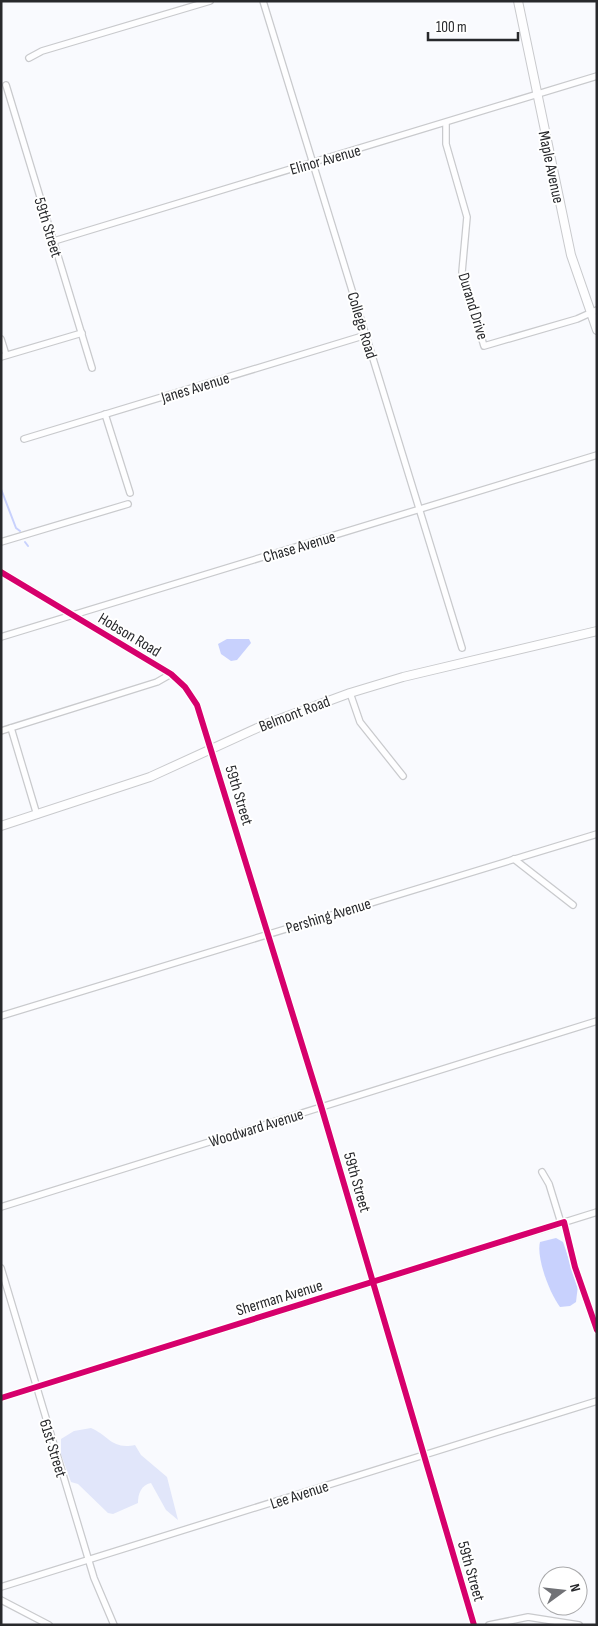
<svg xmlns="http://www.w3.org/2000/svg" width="598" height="1626" viewBox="0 0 598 1626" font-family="'Sofia Sans Condensed',sans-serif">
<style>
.green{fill:#e1e6fa}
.water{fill:#c8d1fd}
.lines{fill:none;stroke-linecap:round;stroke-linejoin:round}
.stream{stroke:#c8d1fd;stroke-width:2}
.minor-casing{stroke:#c9cacd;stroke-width:8}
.major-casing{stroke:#c9cacd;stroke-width:10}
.minor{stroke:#fefeff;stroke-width:5.5}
.major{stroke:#fefeff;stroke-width:8}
.cycleway-casing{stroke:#fff;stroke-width:9}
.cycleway{stroke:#d6006c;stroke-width:6}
.labels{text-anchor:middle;stroke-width:4;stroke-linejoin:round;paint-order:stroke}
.street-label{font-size:16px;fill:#28292c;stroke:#fff}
</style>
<rect width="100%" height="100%" fill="#f9fafe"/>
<path class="green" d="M91 1428C108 1435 112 1450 135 1445L141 1455 167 1477 178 1520 166 1510 151 1483C141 1485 138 1494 138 1503L113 1514 108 1513 78 1484 71 1482 61 1454V1439L74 1431Z"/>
<g class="water">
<polygon points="227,639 249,639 251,643 237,660 231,661 221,654 218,644"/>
<path d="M556 1238 563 1242 578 1285 576 1302 570 1306 560 1307C550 1294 536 1258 540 1242Z"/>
</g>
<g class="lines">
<g class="stream">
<polyline points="1,489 16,528 20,531"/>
<polyline points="25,542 28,546"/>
</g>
<g class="minor-casing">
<g id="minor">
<polyline points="263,1 462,648"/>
<polyline points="29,58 42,51 210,1"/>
<polyline points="6,85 92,368"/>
<polyline points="446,124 446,144 467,217 462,272 484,346 577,319 597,310"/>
<polyline points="54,241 597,76"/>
<polyline points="1,339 6,355"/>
<polyline points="1,357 82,333"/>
<polyline points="105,414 130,493"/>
<polyline points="24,439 366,335"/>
<polyline points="1,542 128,504"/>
<polyline points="1,572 171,674 185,687 197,705 321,1106 474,1625"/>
<polyline points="1,637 597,455"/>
<polyline points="350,693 360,722 403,776"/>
<polyline points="11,728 37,815"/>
<polyline points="1,731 157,682 171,674"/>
<polyline points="514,859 573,905"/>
<polyline points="1,1016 597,834"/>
<polyline points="542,1172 549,1184 561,1223"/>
<polyline points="1,1207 597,1021"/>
<polyline points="1,1268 94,1578 114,1625"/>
<polyline points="1,1398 597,1212"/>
<polyline points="1,1587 597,1401"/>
<polyline points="1,1600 49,1625"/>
<polyline points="489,1625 528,1617 579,1625"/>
</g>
</g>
<g class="major-casing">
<g id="major">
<polyline points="518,1 571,255 597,330"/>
<polyline points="1,826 150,777 266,724 350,693 403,677 597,631"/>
</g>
</g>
<use href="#minor" class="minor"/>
<use href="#major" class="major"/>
<g class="cycleway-casing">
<g id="cycleway">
<polyline points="1,572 171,674 185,687 197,705 321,1106 474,1625"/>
<polyline points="1,1398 564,1222 575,1267 597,1330"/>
</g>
</g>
<use href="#cycleway" class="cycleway"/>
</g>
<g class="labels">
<g class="street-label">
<text transform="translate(325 159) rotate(-16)" y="6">Elinor Avenue</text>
<text transform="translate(552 167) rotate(78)" y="6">Maple Avenue</text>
<text transform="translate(49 227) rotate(73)" y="6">59th Street</text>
<text transform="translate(474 306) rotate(73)" y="6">Durand Drive</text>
<text transform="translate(363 325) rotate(73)" y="6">College Road</text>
<text transform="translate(195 387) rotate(-17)" y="6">Janes Avenue</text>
<text transform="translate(299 546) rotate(-17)" y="6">Chase Avenue</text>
<text transform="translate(130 634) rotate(31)" y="6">Hobson Road</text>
<text transform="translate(294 713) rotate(-21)" y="6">Belmont Road</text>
<text transform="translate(240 795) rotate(73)" y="6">59th Street</text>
<text transform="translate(328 915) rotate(-17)" y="6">Pershing Avenue</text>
<text transform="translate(256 1127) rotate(-17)" y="6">Woodward Avenue</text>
<text transform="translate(358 1182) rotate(74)" y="6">59th Street</text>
<text transform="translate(279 1297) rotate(-17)" y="6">Sherman Avenue</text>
<text transform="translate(54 1448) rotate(73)" y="6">61st Street</text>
<text transform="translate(299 1494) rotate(-18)" y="6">Lee Avenue</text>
<text transform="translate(472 1571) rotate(74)" y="6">59th Street</text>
</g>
</g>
<rect width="598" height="1626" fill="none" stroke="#28292c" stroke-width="5"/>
<g transform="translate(563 1591) rotate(75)"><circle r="24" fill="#ffffff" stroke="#a9a9ab"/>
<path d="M0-4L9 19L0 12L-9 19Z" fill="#717276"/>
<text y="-8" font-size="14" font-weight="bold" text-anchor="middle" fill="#28292c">N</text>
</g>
<path d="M428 32v8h90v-8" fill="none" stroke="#28292c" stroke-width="2.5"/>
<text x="436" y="32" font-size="15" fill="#28292c" stroke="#ffffff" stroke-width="4" paint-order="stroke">100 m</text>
</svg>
